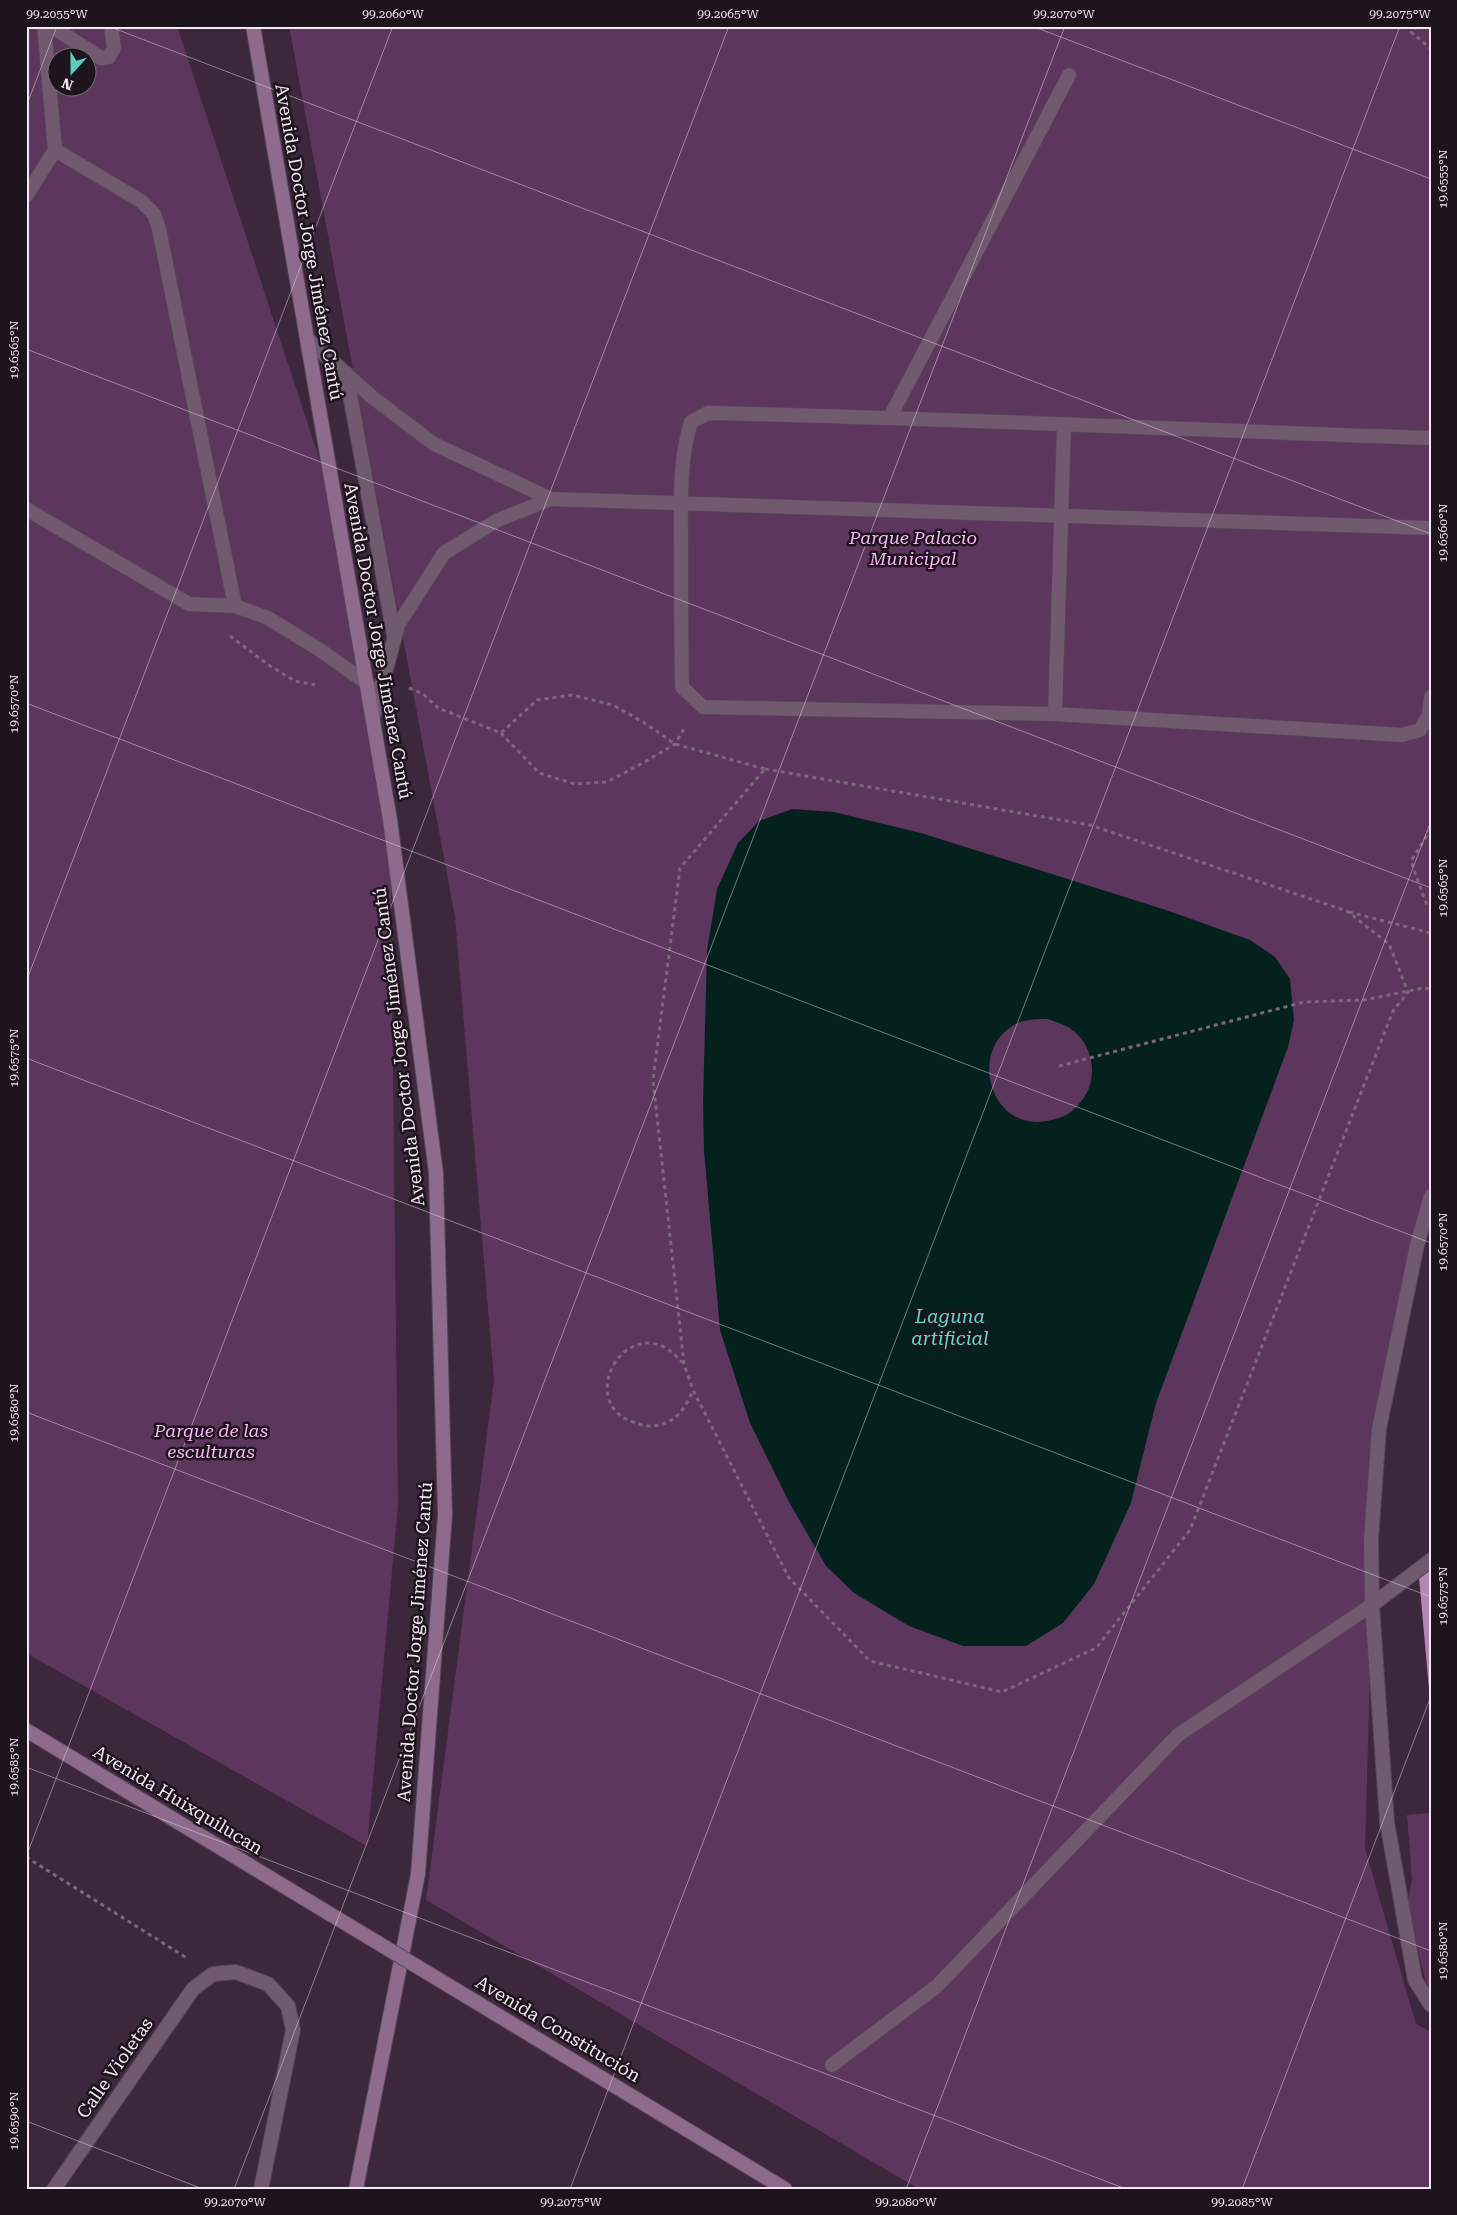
<svg xmlns="http://www.w3.org/2000/svg" width="1457" height="2215" viewBox="0 0 1457 2215" font-family="'Roboto Serif',serif">
<style>
.green{fill:#5d365d;fill-rule:evenodd}
.water{fill:#05211e;fill-rule:evenodd}
.building{fill:#b686b5}
.lines{fill:none;stroke-linecap:round;stroke-linejoin:round}
.service-casing{stroke:#545;stroke-width:16}
.minor-casing{stroke:#545;stroke-width:16}
.secondary-casing{stroke:#545;stroke-width:16}
.path{stroke:#7b687a;stroke-width:3;stroke-dasharray:4 4;stroke-linecap:butt}
.service{stroke:#715970;stroke-width:14}
.minor{stroke:#715970;stroke-width:14}
.secondary{stroke:#8e6a8d;stroke-width:14}
.secondary-bridge-casing{stroke:#545;stroke-width:16;stroke-linecap:butt}
.secondary-bridge{stroke:#8e6a8d;stroke-width:14}
.ticks{fill:none;stroke:#f5e7f4;stroke-width:1;stroke-opacity:0.45}
.labels{text-anchor:middle;stroke-width:5;stroke-linejoin:round;paint-order:stroke}
.street-label{font-size:18px;fill:#f5e7f4;stroke:#1e141d}
.park-label{font-size:18px;font-style:italic;fill:#fab6f9;stroke:#1e141d}
.water-label{font-size:19px;font-style:italic;fill:#5adcca;stroke:#1e141d}
.neatline{fill:none;stroke:#f5e7f4;stroke-width:2}
.ticks-label{font-size:12px;text-anchor:middle;fill:#f5e7f4}
</style>
<rect width="100%" height="100%" fill="#3c273c"/>
<g class="green">
<path d="M26 26H177L338 516 390 813 398 1505 367 1846 26 1653ZM58 58H88V88H58Z"/>
<polygon points="289,26 1431,26 1431,1190 1390,1362 1372,1605 1365,1849 1416,2024 1431,2032 1431,2189 919,2189 426,1900 494,1380 455,917"/>
<polygon points="1431,1813 1431,1989 1426,1983 1407,1906 1412,1880 1407,1815"/>
</g>
<path class="water" d="M792 809 834 812 921 833 1166 910 1250 940 1275 957 1290 979 1294 1020 1288 1047 1156 1403 1131 1503 1094 1584 1063 1623 1026 1646H963L909 1626 854 1593 826 1566 789 1502 750 1423 720 1330 704 1151 703 1103 707 951 717 889 738 843 759 821ZM1048 1019C1059 1023 1070 1026 1078 1035 1096 1054 1097 1085 1079 1104 1070 1115 1059 1119 1046 1121 992 1131 967 1053 1014 1025 1024 1019 1037 1019 1048 1019Z"/>
<polygon class="building" points="1431,1566 1431,1689 1429,1689 1419,1577"/>
<g class="lines">
<g class="service-casing">
<g id="service">
<polyline points="51,26 101,58 109,57 114,48 111,26"/>
<polyline points="55,150 141,201 154,214 159,229 235,606"/>
<polyline points="26,196 55,150 44,26"/>
<polyline points="307,339 372,397 434,444 551,499"/>
<polyline points="346,373 394,635"/>
<polyline points="890,417 1069,75"/>
<path d="M1431 438C1190 430 949 418 708 413L691 422C679 460 681 502 681 541 681 590 681 638 682 687L703 707 1055 714 1402 735 1420 730 1429 715 1431 697"/>
<polyline points="26,509 189,604 235,606 268,618 320,650 368,684"/>
<polyline points="1055,714 1064,426"/>
<polyline points="373,717 398,625 444,553 498,520 551,499 1431,528"/>
<polyline points="1431,1196 1417,1245 1379,1429 1371,1539 1372,1605 1387,1822 1415,1980 1431,2005"/>
<polyline points="832,2065 937,1986 1178,1735 1372,1605 1431,1560"/>
</g>
</g>
<g class="minor-casing">
<polyline id="minor" points="54,2189 193,1989 213,1974 236,1972 268,1984 288,2006 293,2030 261,2189"/>
</g>
<g class="secondary-casing">
<g id="secondary">
<polyline points="253,26 390,820 436,1173 445,1515 418,1874 356,2189"/>
<polyline points="26,1730 310,1902"/>
<polyline points="476,2002 785,2189"/>
</g>
</g>
<g class="path">
<polyline points="1417,26 1411,32 1431,49"/>
<polyline points="230,636 270,666 295,681 315,685"/>
<polyline points="409,688 423,694 438,708 501,733 537,700 572,695 613,705 643,722 675,744 765,769"/>
<polyline points="501,733 539,773 575,784 607,782 641,764 675,744 685,727"/>
<polygon points="765,769 1090,825 1347,911 1389,944 1408,992 1393,1011 1190,1530 1096,1648 1002,1692 870,1661 789,1578 693,1390 684,1364 653,1080 680,868"/>
<polyline points="1431,829 1411,861 1426,903 1431,904"/>
<polyline points="1349,912 1431,933"/>
<polyline points="1059,1066 1304,1002 1364,1000 1423,988 1431,989"/>
<path d="M683 1363C676 1356 669 1348 659 1345 617 1331 584 1399 628 1420 635 1423 645 1427 653 1426 675 1424 685 1409 693 1390"/>
<polyline points="26,1857 187,1958"/>
</g>
<use href="#service" class="service"/>
<use href="#minor" class="minor"/>
<use href="#secondary" class="secondary"/>
<g class="secondary-bridge-casing">
<polyline id="secondary-bridge" points="310,1902 476,2002"/>
</g>
<use href="#secondary-bridge" class="secondary-bridge"/>
</g>
<path class="ticks" d="M108 26 1431 534M1032 26 1431 179M26 107 57 26M26 349 1431 888M26 703 1431 1243M26 982 393 26M26 1058 1431 1597M26 1412 1431 1951M26 1767 1126 2189M26 1857 729 26M26 2121 203 2189M234 2189 1065 26M570 2189 1400 26M906 2189 1431 821M1242 2189 1431 1696"/>
<g class="labels">
<g class="street-label">
<text transform="translate(309 242) rotate(80)" y="6">Avenida Doctor Jorge Jiménez Cantú</text>
<text transform="translate(378 641) rotate(80)" y="6">Avenida Doctor Jorge Jiménez Cantú</text>
<text transform="translate(399 1047) rotate(-97)" y="6">Avenida Doctor Jorge Jiménez Cantú</text>
<text transform="translate(415 1642) rotate(-86)" y="6">Avenida Doctor Jorge Jiménez Cantú</text>
<text transform="translate(178 1800) rotate(31)" y="6">Avenida Huixquilucan</text>
<text transform="translate(558 2029) rotate(31)" y="6">Avenida Constitución</text>
<text transform="translate(115 2068) rotate(-55)" y="6">Calle Violetas</text>
</g>
<g class="park-label">
<text x="913" y="544">Parque Palacio<tspan x="913" dy="21">Municipal</tspan></text>
<text x="211" y="1437">Parque de las<tspan x="211" dy="21">esculturas</tspan></text>
</g>
<g class="water-label">
<text x="950" y="1323">Laguna<tspan x="950" dy="22">artificial</tspan></text>
</g>
</g>
<rect width="1457" height="2215" fill="none" stroke="#1e141d" stroke-width="55"/>
<g transform="translate(72 72) rotate(201)"><circle r="24" fill="#1e141d" stroke="#746873"/>
<path d="M0-4L9 19L0 12L-9 19Z" fill="#59cebe"/>
<text y="-8" font-size="14" font-weight="bold" text-anchor="middle" fill="#f5e7f4">N</text>
</g>
<rect x="28" y="28" width="1402" height="2160" class="neatline"/>
<g class="ticks-label">
<text x="57" y="18">99.2055°W</text>
<text x="393" y="18">99.2060°W</text>
<text x="728" y="18">99.2065°W</text>
<text x="1064" y="18">99.2070°W</text>
<text x="1400" y="18">99.2075°W</text>
<text transform="translate(1443 179) rotate(-90)" y="4">19.6555°N</text>
<text transform="translate(14 350) rotate(-90)" y="4">19.6565°N</text>
<text transform="translate(1443 533) rotate(-90)" y="4">19.6560°N</text>
<text transform="translate(14 704) rotate(-90)" y="4">19.6570°N</text>
<text transform="translate(1443 888) rotate(-90)" y="4">19.6565°N</text>
<text transform="translate(14 1058) rotate(-90)" y="4">19.6575°N</text>
<text transform="translate(1443 1242) rotate(-90)" y="4">19.6570°N</text>
<text transform="translate(14 1413) rotate(-90)" y="4">19.6580°N</text>
<text transform="translate(1443 1596) rotate(-90)" y="4">19.6575°N</text>
<text transform="translate(14 1767) rotate(-90)" y="4">19.6585°N</text>
<text transform="translate(1443 1951) rotate(-90)" y="4">19.6580°N</text>
<text transform="translate(14 2121) rotate(-90)" y="4">19.6590°N</text>
<text x="235" y="2206">99.2070°W</text>
<text x="571" y="2206">99.2075°W</text>
<text x="906" y="2206">99.2080°W</text>
<text x="1242" y="2206">99.2085°W</text>
</g>
</svg>
